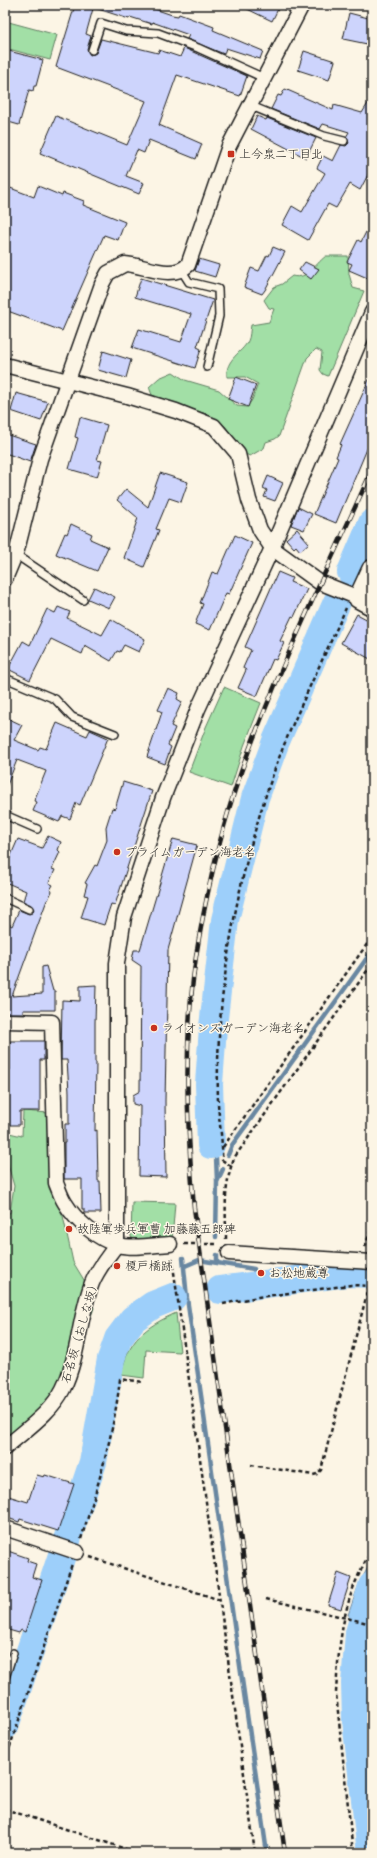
<svg xmlns="http://www.w3.org/2000/svg" width="377" height="1858" viewBox="0 0 377 1858" font-family="'Patrick Hand','Klee One',sans-serif">
<style>
.green{fill:#a2dfa6;stroke:#5f7e61}
.water{fill:#9dcffa;stroke:#6987a1}
.lines{fill:none;stroke-linecap:round;stroke-linejoin:round}
.stream{stroke:#6987a1;stroke-width:4.5}
.river{stroke:#9dcffa;stroke-width:28}
.building{fill:#cdd4fc;stroke:#1c1c1c}
.lane-casing{stroke:#1c1c1c;stroke-width:10}
.street-casing{stroke:#1c1c1c;stroke-width:17}
.secondary-casing{stroke:#1c1c1c;stroke-width:23}
.path{stroke:#1c1c1c;stroke-width:2.5;stroke-dasharray:4 3;stroke-linecap:butt}
.lane{stroke:#fcf5e5;stroke-width:7}
.street{stroke:#fcf5e5;stroke-width:14}
.secondary{stroke:#fcf5e5;stroke-width:20}
.rail-casing{stroke:#1c1c1c;stroke-width:4.5}
.rail{stroke:#fcf5e5;stroke-width:3;stroke-dasharray:9;stroke-linecap:butt}
.poi-dot{fill:#c8321e;stroke:#fcf5e5;stroke-width:1.5}
.labels{text-anchor:middle;stroke-width:3;stroke-linejoin:round;paint-order:stroke}
.poi-label{font-size:12px;fill:#1c1c1c;stroke:#fcf5e5;text-anchor:start}
.street-label{font-size:12px;fill:#1c1c1c;stroke:#fcf5e5}
</style>
<rect width="100%" height="100%" fill="#fcf5e5"/>
<filter id="ink" filterUnits="userSpaceOnUse"><feTurbulence type="fractalNoise" baseFrequency=".025" numOctaves="2"/><feDisplacementMap in="SourceGraphic" scale="8" xChannelSelector="R" yChannelSelector="G"/><feConvolveMatrix kernelMatrix="1 2 1 2 8 2 1 2 1" color-interpolation-filters="sRGB"/></filter>
<g filter="url(#ink)">
<g class="green">
<polygon points="5,21 57,35 50,60 5,48"/>
<path d="M326 256H348L349 274 353 288 364 291 328 376 323 374 320 370 322 352 316 349 307 358 279 436 275 439 266 442 264 448 250 456 245 454 225 426 208 414 189 410 152 395 149 387 159 378 173 372 185 380 219 390 237 406 247 407 252 400 258 384 245 377H227C225 359 242 353 248 341 250 337 250 330 251 325L269 322 274 309 269 308 264 300 274 287 282 284 292 276C308 280 314 265 326 256Z"/>
<polygon points="224,687 261,703 244,746 231,787 189,772 206,727"/>
<polygon points="23,1111 49,1113 49,1188 63,1216 73,1262 84,1280 94,1308 58,1407 5,1448 5,1212 10,1213 14,1186 5,1154 5,1132 22,1136"/>
<polygon points="132,1202 175,1203 172,1240 137,1242 131,1237"/>
<path d="M176 1313 180 1352 146 1350 144 1378 121 1375C128 1340 145 1327 176 1313Z"/>
</g>
<polygon class="water" points="372,1560 372,1618 371,1620 348,1615 359,1584"/>
<g class="lines">
<g class="stream">
<polyline points="211,1145 216,1157 217,1181"/>
<polyline points="228,1155 232,1145 372,951"/>
<polyline points="216,1237 217,1182 223,1169"/>
<polyline points="217,1255 217,1262"/>
<polyline points="183,1258 187,1298 267,1853"/>
<polyline points="185,1266 199,1260 254,1269 257,1286"/>
</g>
<g class="river">
<polyline points="351,572 372,523"/>
<polyline points="211,1145 209,1084 213,1027 225,920 255,798 276,741 337,602"/>
<polyline points="220,1290 347,1273 372,1274"/>
<polyline points="5,1726 93,1462 111,1359 118,1339 133,1319 153,1305 173,1297"/>
<polyline points="371,1853 356,1720 355,1683 359,1633 372,1586"/>
</g>
</g>
<g class="building">
<polygon points="75,5 94,5 86,34 91,36 87,49 90,55 96,53 101,39 158,53 159,50 180,57 184,48 247,76 240,96 177,75 159,125 202,144 196,159 149,140 144,153 137,150 126,176 144,183 139,194 40,153 56,116 127,145 146,101 56,67"/>
<polygon points="96,5 143,5 172,15 178,16 179,14 214,27 213,30 263,51 260,59 226,48 224,54 187,39 189,35 152,22 152,24 130,17 129,19 95,8"/>
<polygon points="239,5 270,5 278,9 272,21"/>
<polygon points="349,13 372,19 372,45 343,39"/>
<polygon points="5,50 43,60 36,86 34,86 33,91 29,90 19,125 5,121"/>
<polygon points="304,51 335,61 329,80 298,70"/>
<polygon points="285,89 333,110 334,105 362,113 372,97 372,167 360,190 350,184 336,208 328,204 308,240 282,225 292,206 302,212 325,173 317,168 323,156 333,161 341,145 346,146 349,143 346,137 349,132 323,124 320,129 271,109 278,95 281,96"/>
<polygon points="257,116 266,120 267,118 316,138 306,158 251,129"/>
<polygon points="5,186 34,197 38,186 62,196 63,193 84,201 83,205 125,222 118,240 104,235 62,331 5,310"/>
<polygon points="372,220 372,280 349,270 352,264 347,262 358,240 361,242"/>
<polygon points="273,247 285,252 265,290 262,294 244,287 251,268 259,271 267,255 269,256"/>
<polygon points="199,259 219,265 215,277 195,271"/>
<polygon points="305,262 319,269 311,279 299,270"/>
<polygon points="141,278 213,300 197,347 201,349 195,368 132,348 139,329 181,342 191,314 135,297"/>
<polygon points="103,351 131,360 126,378 98,370"/>
<polygon points="372,373 372,437 336,523 314,514 338,458 336,457 341,445 340,444"/>
<polygon points="236,377 256,385 248,407 228,399"/>
<polygon points="16,393 48,402 41,421 11,411"/>
<polygon points="80,417 107,425 97,460 102,461 97,477 69,469 78,438 75,437"/>
<polygon points="5,434 36,444 30,462 5,453"/>
<polygon points="160,473 188,482 181,502 169,498 156,529 159,530 144,567 124,558 138,518 117,500 126,489 148,507"/>
<polygon points="268,476 283,483 275,501 264,497 267,490 263,488"/>
<polygon points="298,507 312,514 304,530 291,525"/>
<polygon points="71,524 92,534 90,539 108,547 97,571 56,554 65,533 67,534"/>
<polygon points="297,529 309,543 300,551 296,546 294,548 286,539"/>
<polygon points="235,535 252,543 229,594 226,593 210,630 195,624 203,604 200,603 212,572 218,574"/>
<polygon points="278,572 292,578 290,582 307,589 294,617 292,616 280,641 284,643 276,660 273,659 257,696 238,688 246,670 243,668 251,650 245,647"/>
<polygon points="94,587 115,597 109,608 88,599"/>
<polygon points="58,607 70,612 67,618 102,635 111,619 145,639 139,652 124,645 120,652 117,651 111,661 85,646 82,654 51,639 30,680 8,669 23,641 30,645 47,609 55,613"/>
<polygon points="357,614 372,622 372,660 341,643"/>
<polygon points="168,688 179,693 177,699 182,702 171,726 175,728 168,745 171,747 165,764 147,757 162,712 158,710"/>
<polygon points="5,717 22,725 14,740 38,750 40,747 46,749 57,723 87,736 90,730 108,738 80,805 76,803 70,819 62,816 59,822 33,811 37,802 34,801 46,771 17,760 5,790"/>
<polygon points="123,782 152,791 115,905 111,904 104,925 81,918 88,896 84,895 87,884 85,883 95,865 97,866 107,840 106,827 112,808 115,809"/>
<polygon points="48,836 61,842 58,850 60,852 52,869 55,870 49,883 53,885 50,890 52,891 48,900 47,900 12,996 42,994 42,967 46,966 53,991 55,991 55,1010 23,1010 23,1013 5,1013 5,922 12,926 19,910 29,914 32,913 34,909 31,905 23,901 26,891 5,882 5,869 18,839 42,848"/>
<polygon points="173,839 197,845 168,950 165,1101 166,1177 139,1176 140,1106 133,1104 133,1095 140,1091 141,966 132,960 134,950 140,950"/>
<polygon points="96,985 95,1023 95,1062 96,1062 95,1131 97,1130 98,1181 100,1181 101,1213 84,1213 84,1209 82,1209 82,1179 64,1179 64,1143 65,1143 65,1124 69,1124 69,1092 67,1060 61,1060 62,1000 80,1001 80,986"/>
<polygon points="10,1041 44,1041 44,1060 40,1060 40,1111 20,1111 20,1125 5,1125 5,1070 10,1070"/>
<polygon points="37,1475 44,1477 45,1475 74,1484 58,1531 20,1519 19,1522 5,1517 5,1495 28,1502"/>
<polygon points="5,1550 28,1558 27,1561 36,1564 32,1577 42,1580 25,1632 21,1630 19,1633 5,1629"/>
<polygon points="338,1573 351,1578 341,1609 328,1605"/>
</g>
<g class="lines">
<g class="lane-casing">
<g id="lane">
<polyline points="286,5 299,11"/>
<polyline points="92,50 101,23 126,31 158,33 198,48 264,78"/>
<polyline points="249,105 324,136 344,141"/>
<polyline points="182,271 189,282 218,289 219,316 207,367"/>
<polyline points="15,554 83,600"/>
<polyline points="5,678 55,699 72,717 115,734"/>
<polyline points="5,815 37,829"/>
<polyline points="5,898 29,909"/>
<polyline points="5,1678 13,1653"/>
</g>
</g>
<g class="street-casing">
<g id="street">
<polyline points="5,365 127,396 176,411 214,426 238,454 249,500 260,530 272,548 319,582 359,598"/>
<path d="M5 579 17 550 40 459 102 284 108 273 125 264C145 265 171 281 188 265L229 146 302 5"/>
<path d="M5 1021 52 1022 56 1183C59 1190 61 1197 65 1203 76 1221 97 1239 118 1245 133 1249 154 1245 170 1244"/>
<polyline points="117,1244 117,963 124,917 163,798 198,709 272,548 372,312"/>
<polyline points="229,1253 372,1262"/>
<path d="M5 1448C25 1430 51 1413 63 1389 79 1356 79 1317 92 1283 98 1268 108 1257 117 1244"/>
<polyline points="5,1528 77,1552"/>
</g>
</g>
<g class="secondary-casing">
<polyline id="secondary" points="372,570 359,598 372,605"/>
</g>
<g class="path">
<polyline points="223,1147 372,937"/>
<path d="M231 1166 222 1160C223 1141 219 1122 218 1103 217 1061 219 1018 225 976 235 898 255 819 284 745 303 699 326 653 346 608"/>
<path d="M226 1239C226 1208 223 1188 234 1158L372 964"/>
<polyline points="184,1244 219,1244"/>
<polyline points="365,1247 372,1226"/>
<polyline points="172,1258 255,1853"/>
<polyline points="223,1304 258,1297 351,1285 372,1286"/>
<polyline points="251,1465 313,1475 317,1474 321,1470 369,1286"/>
<path d="M81 1539C98 1486 114 1434 120 1379L143 1382"/>
<polyline points="90,1557 220,1600"/>
<polyline points="266,1599 372,1624"/>
<polyline points="372,1664 370,1683 372,1720"/>
<polyline points="5,1761 72,1564"/>
<polyline points="5,1809 138,1853"/>
<path d="M353 1853 336 1693C339 1639 343 1597 372 1550"/>
</g>
<use href="#lane" class="lane"/>
<use href="#street" class="street"/>
<use href="#secondary" class="secondary"/>
<g class="rail-casing">
<path id="rail" d="M285 1853 194 1208C186 1116 183 1030 199 938 209 882 222 826 241 772 278 669 327 570 372 470"/>
</g>
<use href="#rail" class="rail"/>
</g>
</g>
<g class="poi-dot">
<rect x="227" y="150" width="8" height="8" rx="2"/>
<circle cx="117" cy="852" r="4"/>
<circle cx="154" cy="1028" r="4"/>
<circle cx="69" cy="1229" r="4"/>
<circle cx="117" cy="1266" r="4"/>
<circle cx="261" cy="1273" r="4"/>
</g>
<g class="labels">
<g class="poi-label">
<text x="239" y="158">上今泉二丁目北</text>
<text x="125" y="856">プライムガーデン海老名</text>
<text x="162" y="1032">ライオンズガーデン海老名</text>
<text x="77" y="1233">故陸軍歩兵軍曹 加藤藤五郎碑</text>
<text x="125" y="1270">榎戸橋跡</text>
<text x="269" y="1277">お松地蔵尊</text>
</g>
<g class="street-label">
<text transform="translate(80 1331) rotate(-74)" y="4">石名坂（おしな坂）</text>
</g>
</g>
<rect width="377" height="1858" fill="none" stroke="#fcf5e5" stroke-width="20"/>
<rect x="10" y="10" width="357" height="1838" fill="none" stroke="#1c1c1c" stroke-width="1.5" filter="url(#ink)"/>
</svg>
